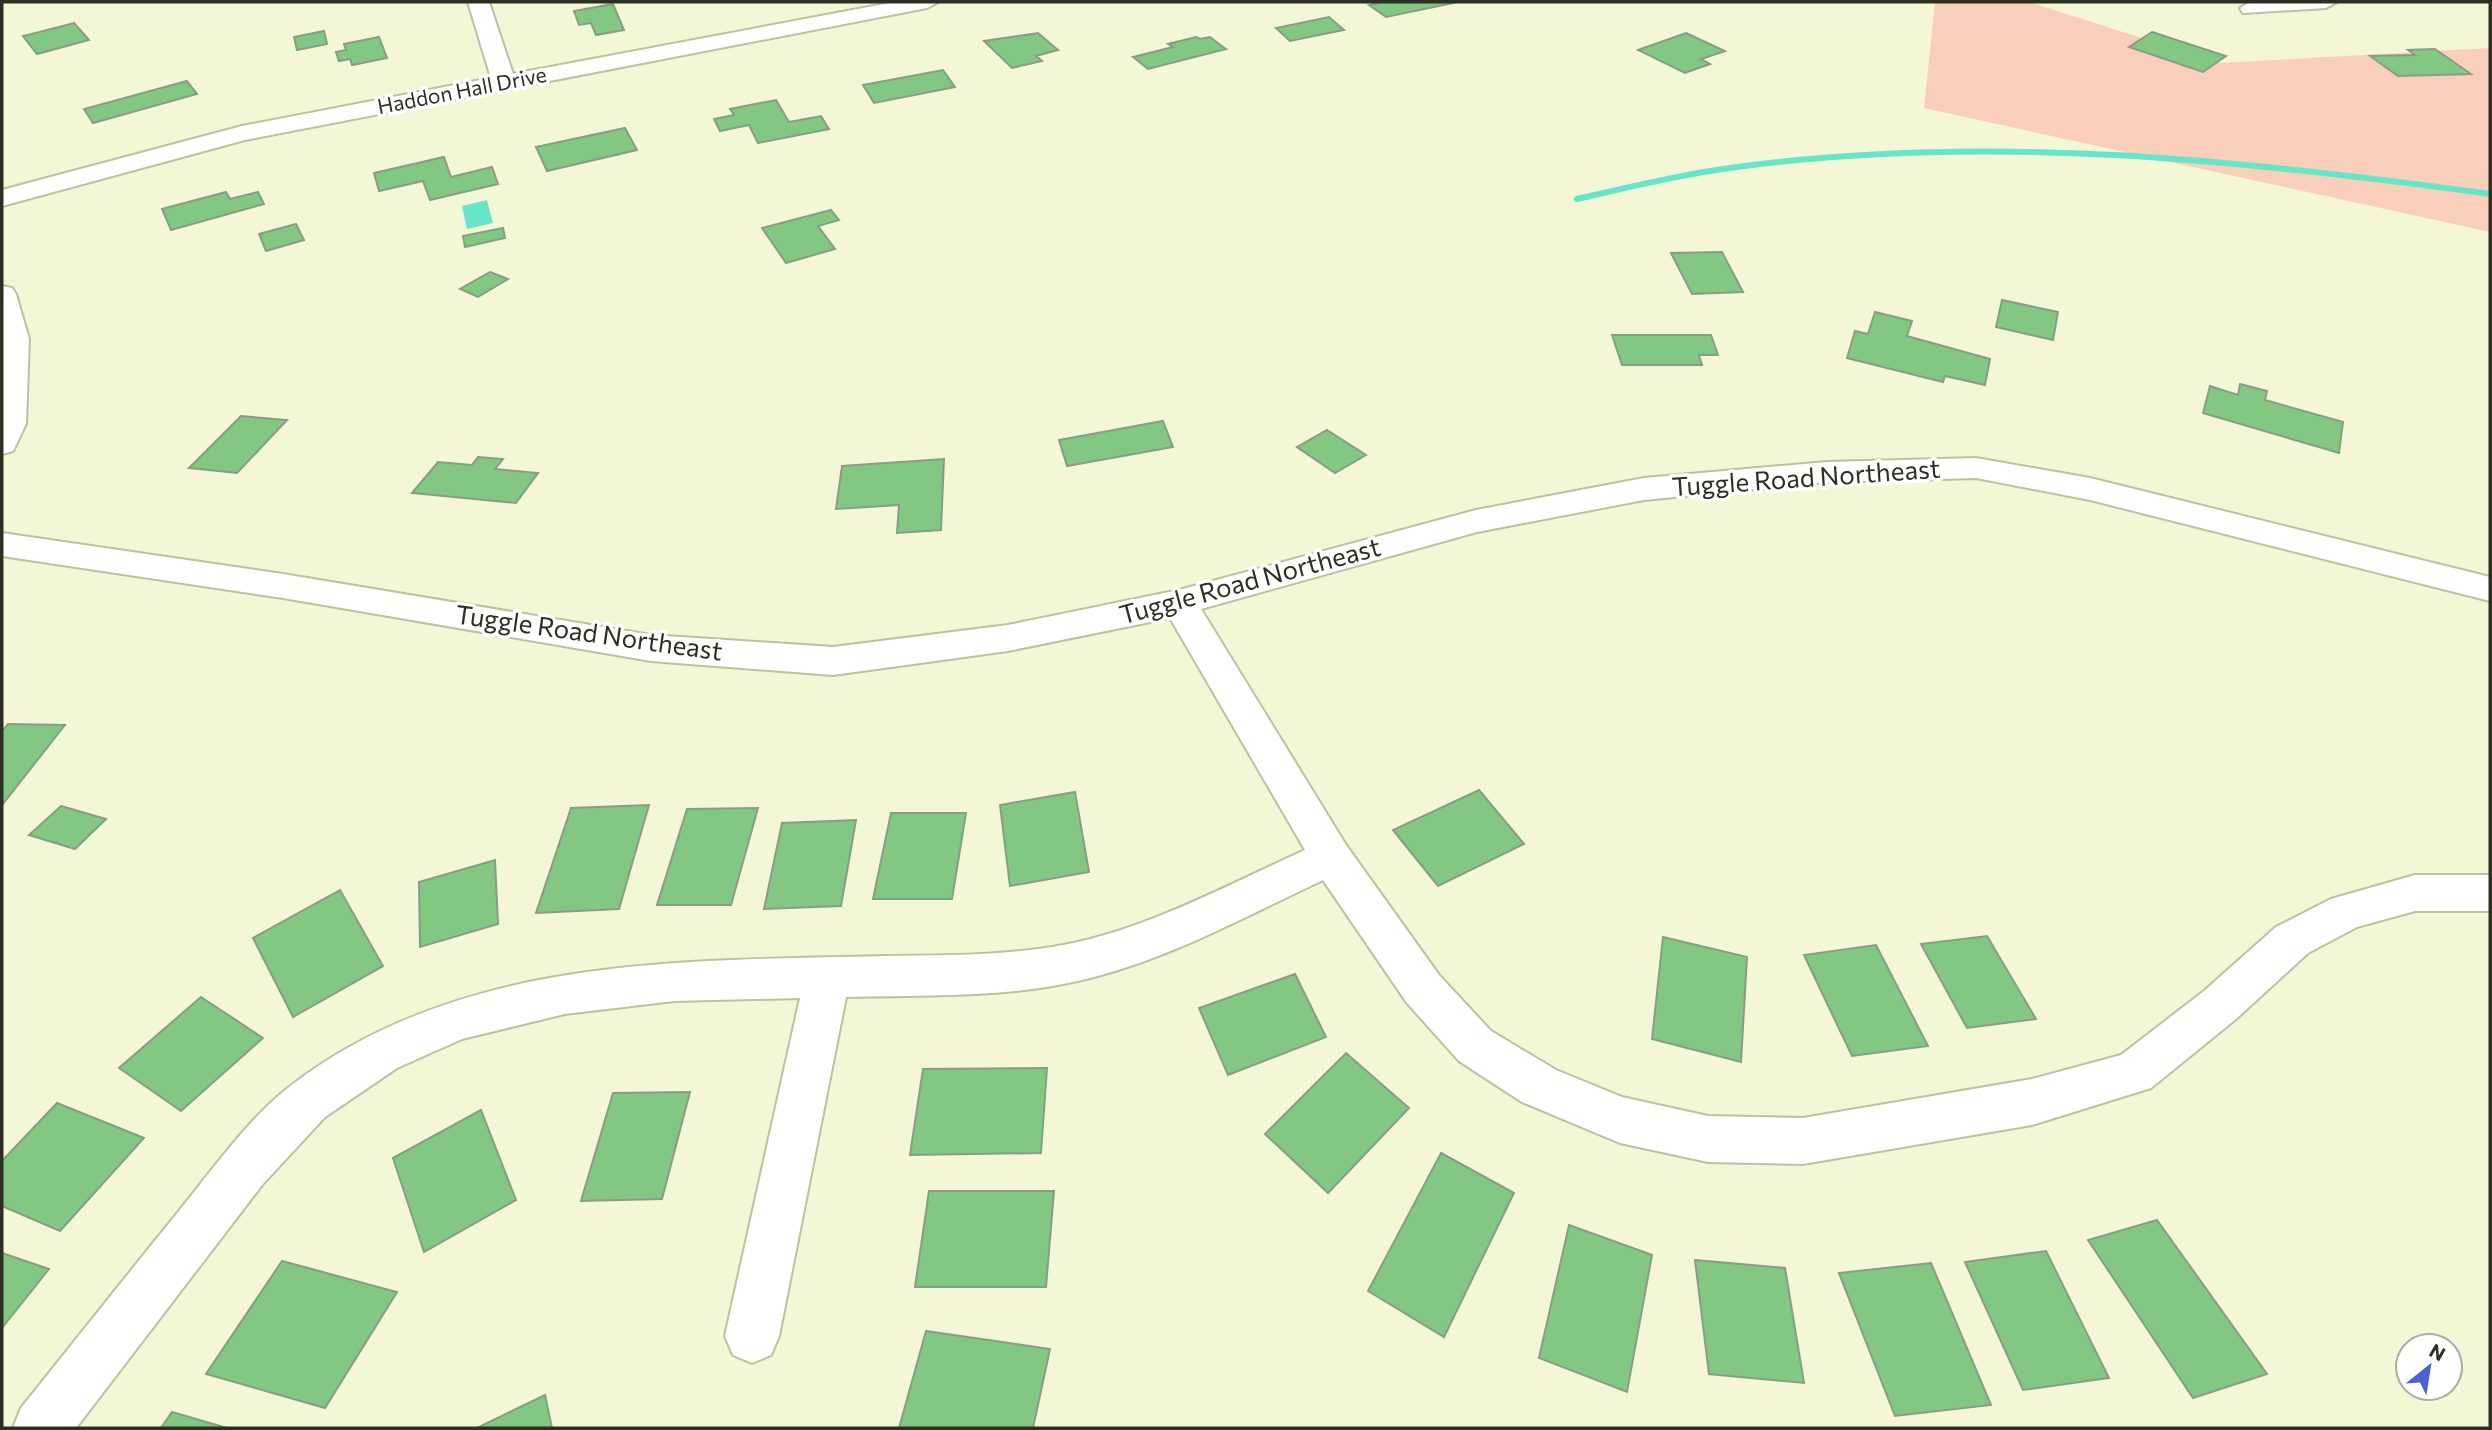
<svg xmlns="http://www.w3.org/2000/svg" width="2492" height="1430" viewBox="0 0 2492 1430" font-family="Commissioner,sans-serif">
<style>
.green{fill:#f9ceba}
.water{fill:#67e5c9}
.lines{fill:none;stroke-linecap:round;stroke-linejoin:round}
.stream{stroke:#67e5c9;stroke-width:6}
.building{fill:#82c782;stroke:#879e86;stroke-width:2}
.minor-casing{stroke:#bec1a1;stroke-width:4}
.major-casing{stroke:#bec1a1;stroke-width:4}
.minor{fill:#fff;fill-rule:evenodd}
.major{fill:#fff;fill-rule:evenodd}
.labels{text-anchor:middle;stroke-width:7;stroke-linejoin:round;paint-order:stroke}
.far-street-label{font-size:21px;fill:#2e2f23;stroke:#fff}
.street-label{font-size:26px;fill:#2e2f23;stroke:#fff}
</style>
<rect width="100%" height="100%" fill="#f3f7d6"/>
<polygon class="green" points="1935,2 2029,2 2220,63 2490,48 2490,232 1924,108"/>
<polygon class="water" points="487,200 493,223 467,229 462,206"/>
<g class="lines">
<path class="stream" d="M1577 199C1630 187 1683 174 1737 167 1988 133 2242 160 2490 194"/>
</g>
<g class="building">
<polygon points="1382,2 1458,2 1386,17 1369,5"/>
<polygon points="613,4 624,30 596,35 591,23 579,25 574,11"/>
<polygon points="1329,17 1344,30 1290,41 1276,28"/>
<polygon points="74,23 89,40 37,54 23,36"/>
<polygon points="324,31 327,44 297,50 294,37"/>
<polygon points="2152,32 2226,56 2203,72 2129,47"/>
<polygon points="1038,33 1058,50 1036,56 1042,61 1012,68 984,41"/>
<polygon points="1686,33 1725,51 1701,59 1710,64 1685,73 1638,50"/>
<polygon points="379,37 387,58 352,65 350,59 339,61 336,52 346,50 344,44"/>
<polygon points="1196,37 1200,39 1210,37 1226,49 1148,69 1133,57 1173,47 1168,44"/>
<polygon points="2435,49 2471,74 2398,76 2370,56 2415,55 2408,50"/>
<polygon points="943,70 955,87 874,103 863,85"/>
<polygon points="187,81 197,94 93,123 84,109"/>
<polygon points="776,100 789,122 821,116 829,129 758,143 749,125 720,131 714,119 734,115 730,109"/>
<polygon points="625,128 637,150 547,171 536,147"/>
<polygon points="444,157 451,177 492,167 498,184 430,200 423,181 379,191 374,173"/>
<polygon points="226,192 230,199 258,192 264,204 171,230 162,209"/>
<polygon points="831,210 839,220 818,226 835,249 786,263 762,228"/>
<polygon points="296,224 304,240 266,251 259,234"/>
<polygon points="503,228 505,238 465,247 463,236"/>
<polygon points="1722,252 1743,292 1692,294 1671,253"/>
<polygon points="490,272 508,279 478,297 460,289"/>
<polygon points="2002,300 2058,312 2053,340 1996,327"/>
<polygon points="1875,312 1912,321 1907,336 1990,359 1985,385 1945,376 1943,382 1847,358 1855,331 1868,334"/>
<polygon points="1612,335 1711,335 1718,355 1699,355 1702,365 1622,365"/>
<polygon points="2240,384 2267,391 2265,400 2343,422 2339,453 2203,413 2210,386 2238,395"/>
<polygon points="241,416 287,420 237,473 189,468"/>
<polygon points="1163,421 1173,447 1067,466 1059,440"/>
<polygon points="1327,430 1366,455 1335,473 1297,447"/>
<polygon points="478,457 503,459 495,469 538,473 516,503 412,493 438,462 472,465"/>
<polygon points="944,459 941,530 897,533 899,505 836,509 842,466"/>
<polygon points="8,724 65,725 2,805 2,731"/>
<polygon points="1479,790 1524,844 1438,886 1393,830"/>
<polygon points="1075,792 1089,872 1010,886 1000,805"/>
<polygon points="649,805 619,909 536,913 571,808"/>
<polygon points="61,806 106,819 75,849 29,835"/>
<polygon points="758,808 731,905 657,905 687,809"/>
<polygon points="891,813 966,813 952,899 873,899"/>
<polygon points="856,820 841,906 764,909 782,823"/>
<polygon points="495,860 498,924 420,947 419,882"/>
<polygon points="340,890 383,966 293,1017 253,938"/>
<polygon points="1987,936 2036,1019 1967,1028 1921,944"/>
<polygon points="1663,937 1747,957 1741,1062 1652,1039"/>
<polygon points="1876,945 1928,1046 1852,1056 1804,955"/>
<polygon points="1295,974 1326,1037 1228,1075 1199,1008"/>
<polygon points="201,997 263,1038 181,1111 119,1068"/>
<polygon points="1346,1053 1409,1108 1328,1193 1265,1134"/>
<polygon points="1047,1068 1041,1153 910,1155 923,1069"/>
<polygon points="690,1092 662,1199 581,1201 613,1093"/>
<polygon points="57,1103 144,1138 60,1231 2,1206 2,1161"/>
<polygon points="481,1110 516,1200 424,1252 393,1158"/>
<polygon points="1441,1153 1514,1193 1444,1337 1368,1291"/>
<polygon points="929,1191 1054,1191 1046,1287 915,1287"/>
<polygon points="2157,1220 2267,1374 2193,1398 2088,1240"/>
<polygon points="1569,1225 1652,1255 1627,1392 1539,1358"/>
<polygon points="2046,1251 2109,1378 2023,1390 1965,1262"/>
<polygon points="2,1253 49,1269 2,1328"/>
<polygon points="1695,1260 1785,1268 1804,1383 1709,1374"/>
<polygon points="282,1261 397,1292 325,1408 206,1374"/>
<polygon points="1931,1263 1991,1405 1895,1416 1839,1273"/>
<polygon points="926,1331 1050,1349 1033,1428 899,1428"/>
<polygon points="545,1395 552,1428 477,1428"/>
<polygon points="172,1412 227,1428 161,1428"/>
</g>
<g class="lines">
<g class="minor-casing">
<g id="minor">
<polygon points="468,2 489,2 513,74 895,2 938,2 927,8 245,140 2,206 2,190 242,126 491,78"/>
<polygon points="2250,2 2337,2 2326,8 2243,13 2240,8"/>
<path d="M1976 458 2090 478 2490 577V601L2090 500 1976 478 1827 482 1644 500 1477 532 1201 609 1346 845 1439 975 1491 1031 1556 1070 1622 1097 1708 1116 1803 1118 2032 1079 2121 1055 2204 991 2276 927 2331 899 2415 875H2490V911H2415L2357 927 2308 953 2236 1019 2151 1088 2032 1125 1803 1164 1708 1162 1620 1143 1522 1102 1459 1061 1407 1003 1323 880C1240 919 1155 967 1063 984 992 998 917 995 846 997L779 1336 771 1355 752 1363 733 1355 725 1336 800 998 674 1001 565 1014 462 1039 397 1068 325 1117 262 1185 76 1428H13L21 1408C74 1342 126 1276 179 1211 212 1170 251 1115 293 1084 463 955 683 961 885 956 944 955 1006 956 1063 945 1148 929 1227 885 1305 850L1170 618 1008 651 833 675 651 661 283 598 2 556V533L283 574 651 635 833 647 1008 625 1179 590 1476 510 1644 478 1827 462Z"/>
</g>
</g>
<g class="major-casing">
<polygon id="major" points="2,286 12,288 16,294 29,339 26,424 13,451 2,454"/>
</g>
<use href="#minor" class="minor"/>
<use href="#major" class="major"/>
</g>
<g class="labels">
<g class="far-street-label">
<text transform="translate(462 91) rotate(-11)" y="7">Haddon Hall Drive</text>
</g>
<g class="street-label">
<text transform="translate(1806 478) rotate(-4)" y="9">Tuggle Road Northeast</text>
<text transform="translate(1250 581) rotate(-15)" y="9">Tuggle Road Northeast</text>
<text transform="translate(589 633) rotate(8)" y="9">Tuggle Road Northeast</text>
</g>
</g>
<rect width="2492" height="1430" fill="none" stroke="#2e2f23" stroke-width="7"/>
<g transform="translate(2429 1367) rotate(30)"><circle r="33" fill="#ffffff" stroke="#abaca7" stroke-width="2"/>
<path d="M0-5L12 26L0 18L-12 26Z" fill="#4e60d5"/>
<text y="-10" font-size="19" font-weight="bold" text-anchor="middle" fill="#2e2f23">N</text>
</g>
</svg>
